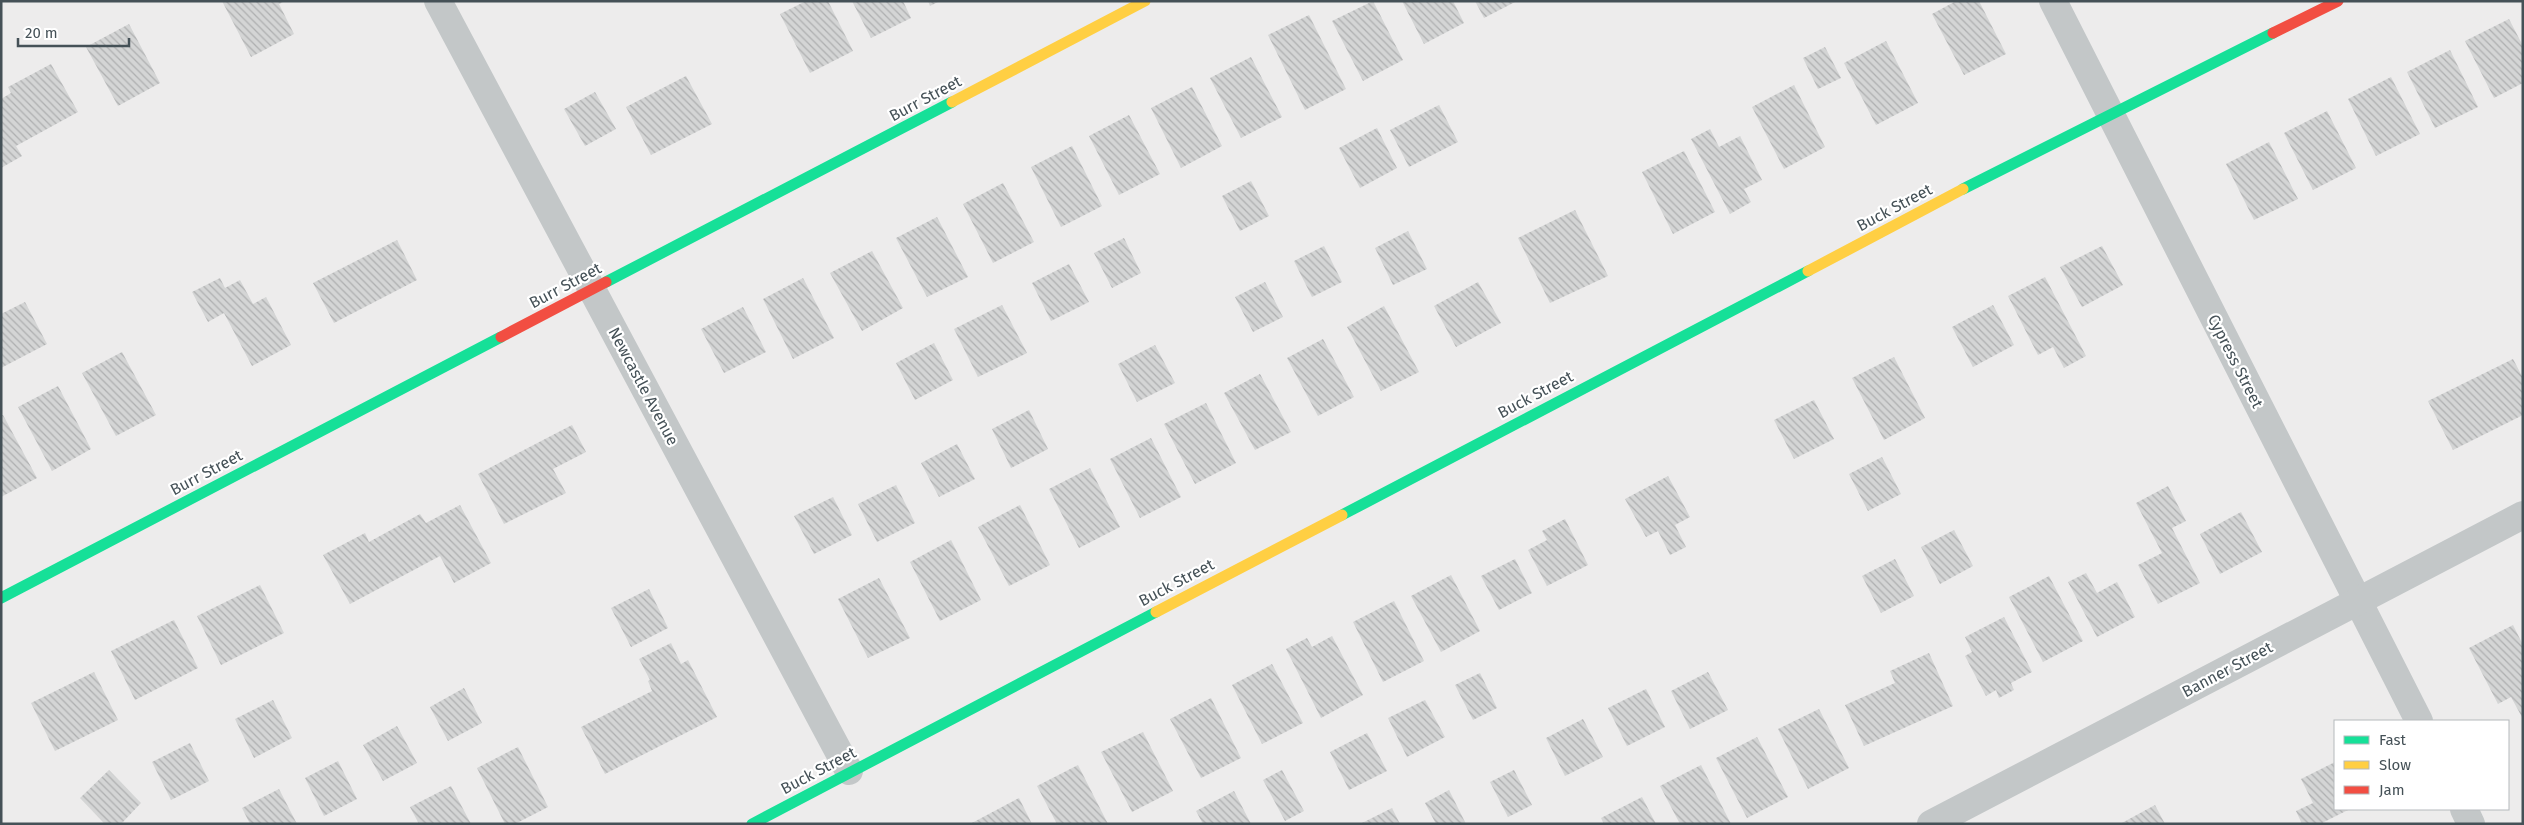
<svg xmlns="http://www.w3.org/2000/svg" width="2524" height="825" viewBox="0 0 2524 825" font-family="'Fira Sans',sans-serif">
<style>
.building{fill:url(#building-back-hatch)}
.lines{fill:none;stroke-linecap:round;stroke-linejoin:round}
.street{stroke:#c3c7c8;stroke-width:28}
.fast{stroke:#16e098;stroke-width:11}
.slow{stroke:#ffcf43;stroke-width:11}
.jam{stroke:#f24e42;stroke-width:11}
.labels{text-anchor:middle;stroke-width:4.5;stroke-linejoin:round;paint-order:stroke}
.street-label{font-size:16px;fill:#455157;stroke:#fff}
</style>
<defs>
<pattern id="building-back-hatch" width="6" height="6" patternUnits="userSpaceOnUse" patternTransform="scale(1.25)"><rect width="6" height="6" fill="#d4d5d5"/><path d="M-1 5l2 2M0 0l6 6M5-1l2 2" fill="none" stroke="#aeafb0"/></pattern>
</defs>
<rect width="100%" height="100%" fill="#edecec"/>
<g class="building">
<polygon points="222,1 285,1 279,4 294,34 251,57"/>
<polygon points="806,1 828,1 853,51 810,73 780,14"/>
<polygon points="852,1 903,1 911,18 871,38"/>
<polygon points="928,1 940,1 930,6"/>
<polygon points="1373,1 1403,60 1363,81 1332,21"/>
<polygon points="1402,1 1453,1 1464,23 1424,44"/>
<polygon points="1475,1 1517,1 1484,18"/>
<polygon points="1956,1 1979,1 2006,54 1964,75 1932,14"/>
<polygon points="1309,15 1346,89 1305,110 1268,35"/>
<polygon points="2509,19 2523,46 2523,83 2494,98 2465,41"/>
<polygon points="129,24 160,83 118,106 86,47"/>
<polygon points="1886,41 1918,103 1876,125 1844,63"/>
<polygon points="1825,47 1841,78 1818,89 1803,58"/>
<polygon points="2450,50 2478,107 2435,128 2407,72"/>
<polygon points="1251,57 1282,117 1241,138 1210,78"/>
<polygon points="51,64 78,112 16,146 22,156 1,168 1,99 11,93 8,87"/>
<polygon points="686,76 712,124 651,155 626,107"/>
<polygon points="2391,77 2420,134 2376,156 2348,99"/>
<polygon points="1794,85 1825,147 1784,169 1752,107"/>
<polygon points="1192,87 1222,146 1181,168 1151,108"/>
<polygon points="595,92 616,129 585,146 564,109"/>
<polygon points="1439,105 1458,142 1409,167 1390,130"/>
<polygon points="2327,111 2356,168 2313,190 2284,133"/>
<polygon points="1129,115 1160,174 1119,195 1089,136"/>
<polygon points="1377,128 1397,168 1360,188 1339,148"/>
<polygon points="1710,129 1719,147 1740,136 1762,180 1744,189 1751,202 1730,214 1691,139"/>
<polygon points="2269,142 2298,199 2254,220 2226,164"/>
<polygon points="1072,146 1102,206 1061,227 1031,167"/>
<polygon points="1684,151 1715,212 1673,234 1642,172"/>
<polygon points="1251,181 1269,216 1240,231 1222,196"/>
<polygon points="1003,183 1034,242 993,263 963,204"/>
<polygon points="1575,210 1608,276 1550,303 1518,238"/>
<polygon points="937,217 968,277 927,297 896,238"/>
<polygon points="1408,231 1427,269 1393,285 1375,248"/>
<polygon points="1124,238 1141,273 1112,288 1094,253"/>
<polygon points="397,240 417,280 334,323 313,283"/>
<polygon points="1324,246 1342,282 1312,297 1294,261"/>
<polygon points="2102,246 2123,285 2082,307 2060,267"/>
<polygon points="872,251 903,308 862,331 830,273"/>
<polygon points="1069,264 1089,302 1051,321 1032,283"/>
<polygon points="2045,277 2086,356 2064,368 2053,347 2038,355 2008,296"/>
<polygon points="220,278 225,288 240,280 253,304 266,297 291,345 252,366 224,313 208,322 192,292"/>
<polygon points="803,278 834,338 793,359 763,299"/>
<polygon points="1265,282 1283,317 1253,332 1235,297"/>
<polygon points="1478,282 1501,323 1456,347 1434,306"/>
<polygon points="25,302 47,344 1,368 1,314"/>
<polygon points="1002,305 1027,353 978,377 954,329"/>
<polygon points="1993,305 2014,345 1973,367 1952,327"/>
<polygon points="1384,306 1419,372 1381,391 1347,327"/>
<polygon points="743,307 766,352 724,373 701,329"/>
<polygon points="1323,339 1354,397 1318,416 1287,358"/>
<polygon points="934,343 953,380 915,400 896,363"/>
<polygon points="1155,345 1175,383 1137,402 1118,364"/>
<polygon points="122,352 156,415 116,436 82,373"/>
<polygon points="1894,357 1925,418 1884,440 1852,378"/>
<polygon points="2513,359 2523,378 2523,415 2453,450 2428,401"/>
<polygon points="1260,374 1291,432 1255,450 1224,393"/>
<polygon points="58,386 91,449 52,471 18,407"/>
<polygon points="1814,400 1834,439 1794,459 1774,420"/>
<polygon points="1206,403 1236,463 1195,484 1164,424"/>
<polygon points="1029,410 1048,449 1011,468 992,429"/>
<polygon points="1,415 3,415 37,478 1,497"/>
<polygon points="572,425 586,452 553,469 566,493 504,524 478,474"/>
<polygon points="1151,438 1181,497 1140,518 1110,459"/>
<polygon points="957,444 975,479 939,497 921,463"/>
<polygon points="1882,457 1901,494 1868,511 1849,474"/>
<polygon points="1090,468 1120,527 1079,548 1049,489"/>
<polygon points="1668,476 1690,517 1675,525 1686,547 1670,555 1658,531 1646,537 1625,499"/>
<polygon points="896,485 915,523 877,542 858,504"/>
<polygon points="2168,486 2186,521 2172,528 2200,583 2158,604 2138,565 2162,553 2136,503"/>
<polygon points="833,497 852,535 814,554 794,516"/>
<polygon points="460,505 491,563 454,583 440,556 350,604 323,555 365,533 369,542 420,514 426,523"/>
<polygon points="1020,505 1050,565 1009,586 978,527"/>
<polygon points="2241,512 2262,552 2220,574 2200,534"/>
<polygon points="1565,519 1588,565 1547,586 1528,550 1547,540 1542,531"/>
<polygon points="1954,530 1973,566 1940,584 1921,547"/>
<polygon points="951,540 981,600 940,621 910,562"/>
<polygon points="1515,559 1532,593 1499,610 1481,576"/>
<polygon points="1895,559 1914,596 1881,613 1862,576"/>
<polygon points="2086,573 2097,593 2117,582 2135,617 2097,637 2068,582"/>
<polygon points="1451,575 1480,631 1441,652 1411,596"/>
<polygon points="2049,576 2083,641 2043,662 2009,597"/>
<polygon points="879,578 910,638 868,658 838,599"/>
<polygon points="260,585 284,633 221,665 197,616"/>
<polygon points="649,589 668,628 631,647 611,608"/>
<polygon points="1394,601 1424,661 1383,682 1353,622"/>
<polygon points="2004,617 2032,672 2011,683 2014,690 1999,698 1996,690 1986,696 1965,656 1972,652 1965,637"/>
<polygon points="174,620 198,668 135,700 111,651"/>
<polygon points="2513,625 2523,645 2523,719 2511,697 2498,704 2469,648"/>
<polygon points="1332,636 1363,695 1321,718 1286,649 1307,638 1312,647"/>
<polygon points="671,643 681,664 688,660 717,717 605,774 581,727 652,691 648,681 650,680 639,659"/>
<polygon points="1929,653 1953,706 1864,746 1845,705 1895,683 1890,671"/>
<polygon points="1272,664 1303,723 1262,744 1232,685"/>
<polygon points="94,672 118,720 55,751 31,703"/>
<polygon points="1708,672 1728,710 1690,729 1671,691"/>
<polygon points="1480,673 1497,708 1473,720 1455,685"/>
<polygon points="464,688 482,723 448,741 430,707"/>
<polygon points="1646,689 1665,727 1627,746 1608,708"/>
<polygon points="1211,698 1241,758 1201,778 1170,719"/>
<polygon points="273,700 292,738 254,758 235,719"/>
<polygon points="1425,700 1445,737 1407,757 1388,718"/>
<polygon points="1819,709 1849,768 1808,789 1778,729"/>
<polygon points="1583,719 1603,757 1565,776 1546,738"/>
<polygon points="397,726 417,763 383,781 363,745"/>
<polygon points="1143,732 1173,791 1132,812 1101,752"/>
<polygon points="1367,733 1387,771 1349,790 1330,752"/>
<polygon points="1757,737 1788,797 1747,818 1716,758"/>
<polygon points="190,743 209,781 171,800 152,762"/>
<polygon points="518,747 548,807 515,824 505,824 477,768"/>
<polygon points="338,761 357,799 324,816 305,778"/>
<polygon points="2335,762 2335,809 2350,809 2320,824 2302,824 2296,811 2313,803 2301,779"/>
<polygon points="1078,765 1108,824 1057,824 1037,786"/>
<polygon points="1701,765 1731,824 1680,824 1660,786"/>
<polygon points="109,770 141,803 121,824 105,824 80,798"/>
<polygon points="1282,770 1304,811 1285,821 1263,780"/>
<polygon points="1514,770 1532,805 1508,817 1490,782"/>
<polygon points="451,786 471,824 419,824 410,807"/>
<polygon points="279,789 297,824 250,824 242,808"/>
<polygon points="1449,790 1466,824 1436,824 1425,803"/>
<polygon points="1234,791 1251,824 1203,824 1196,811"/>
<polygon points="1642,797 1656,824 1604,824 1601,818"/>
<polygon points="1019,798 1032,824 970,824"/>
<polygon points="2155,805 2165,824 2120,824"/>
<polygon points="1392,808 1400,824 1360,824"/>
</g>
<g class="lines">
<g class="street">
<polyline points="438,1 849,771"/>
<polyline points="2053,1 2419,721"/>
<polyline points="2464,809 2471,824"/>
<polyline points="1931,824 2523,515"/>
</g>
<g class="fast">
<polyline points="1963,189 2273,33"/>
<polyline points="606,282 952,102"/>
<polyline points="1342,515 1808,271"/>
<polyline points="1,598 501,337"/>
<polyline points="752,824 1156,612"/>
</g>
<g class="slow">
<polyline points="952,102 1145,1"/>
<polyline points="1808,271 1963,189"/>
<polyline points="1156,612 1342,515"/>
</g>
<g class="jam">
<polyline points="2273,33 2338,1"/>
<polyline points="501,337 606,282"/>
</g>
</g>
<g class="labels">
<g class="street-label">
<text transform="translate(925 98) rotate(-28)" y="6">Burr Street</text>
<text transform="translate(1894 207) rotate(-28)" y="6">Buck Street</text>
<text transform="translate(565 285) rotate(-28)" y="6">Burr Street</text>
<text transform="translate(2236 361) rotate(63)" y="6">Cypress Street</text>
<text transform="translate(644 386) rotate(62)" y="6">Newcastle Avenue</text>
<text transform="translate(1535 394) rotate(-28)" y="6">Buck Street</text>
<text transform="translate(206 472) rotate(-28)" y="6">Burr Street</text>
<text transform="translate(1176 582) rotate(-28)" y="6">Buck Street</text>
<text transform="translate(2227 669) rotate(-28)" y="6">Banner Street</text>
<text transform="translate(818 770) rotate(-28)" y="6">Buck Street</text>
</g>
</g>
<rect width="2524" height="825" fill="none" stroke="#455157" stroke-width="5"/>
<rect x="2334" y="720" width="175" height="90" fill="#ffffff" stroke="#b5b9bc"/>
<rect x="2344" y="736" width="25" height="8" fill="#16e098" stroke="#b5b9bc"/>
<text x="2379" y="745" font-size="15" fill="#455157">Fast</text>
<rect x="2344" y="761" width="25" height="8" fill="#ffcf43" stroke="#b5b9bc"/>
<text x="2379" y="770" font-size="15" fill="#455157">Slow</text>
<rect x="2344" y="786" width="25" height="8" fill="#f24e42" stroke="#b5b9bc"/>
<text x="2379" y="795" font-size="15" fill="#455157">Jam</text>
<path d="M18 38v8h111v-8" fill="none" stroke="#455157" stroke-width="2.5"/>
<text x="25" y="38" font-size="15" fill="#455157" stroke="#ffffff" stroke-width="4" paint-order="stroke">20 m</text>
</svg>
